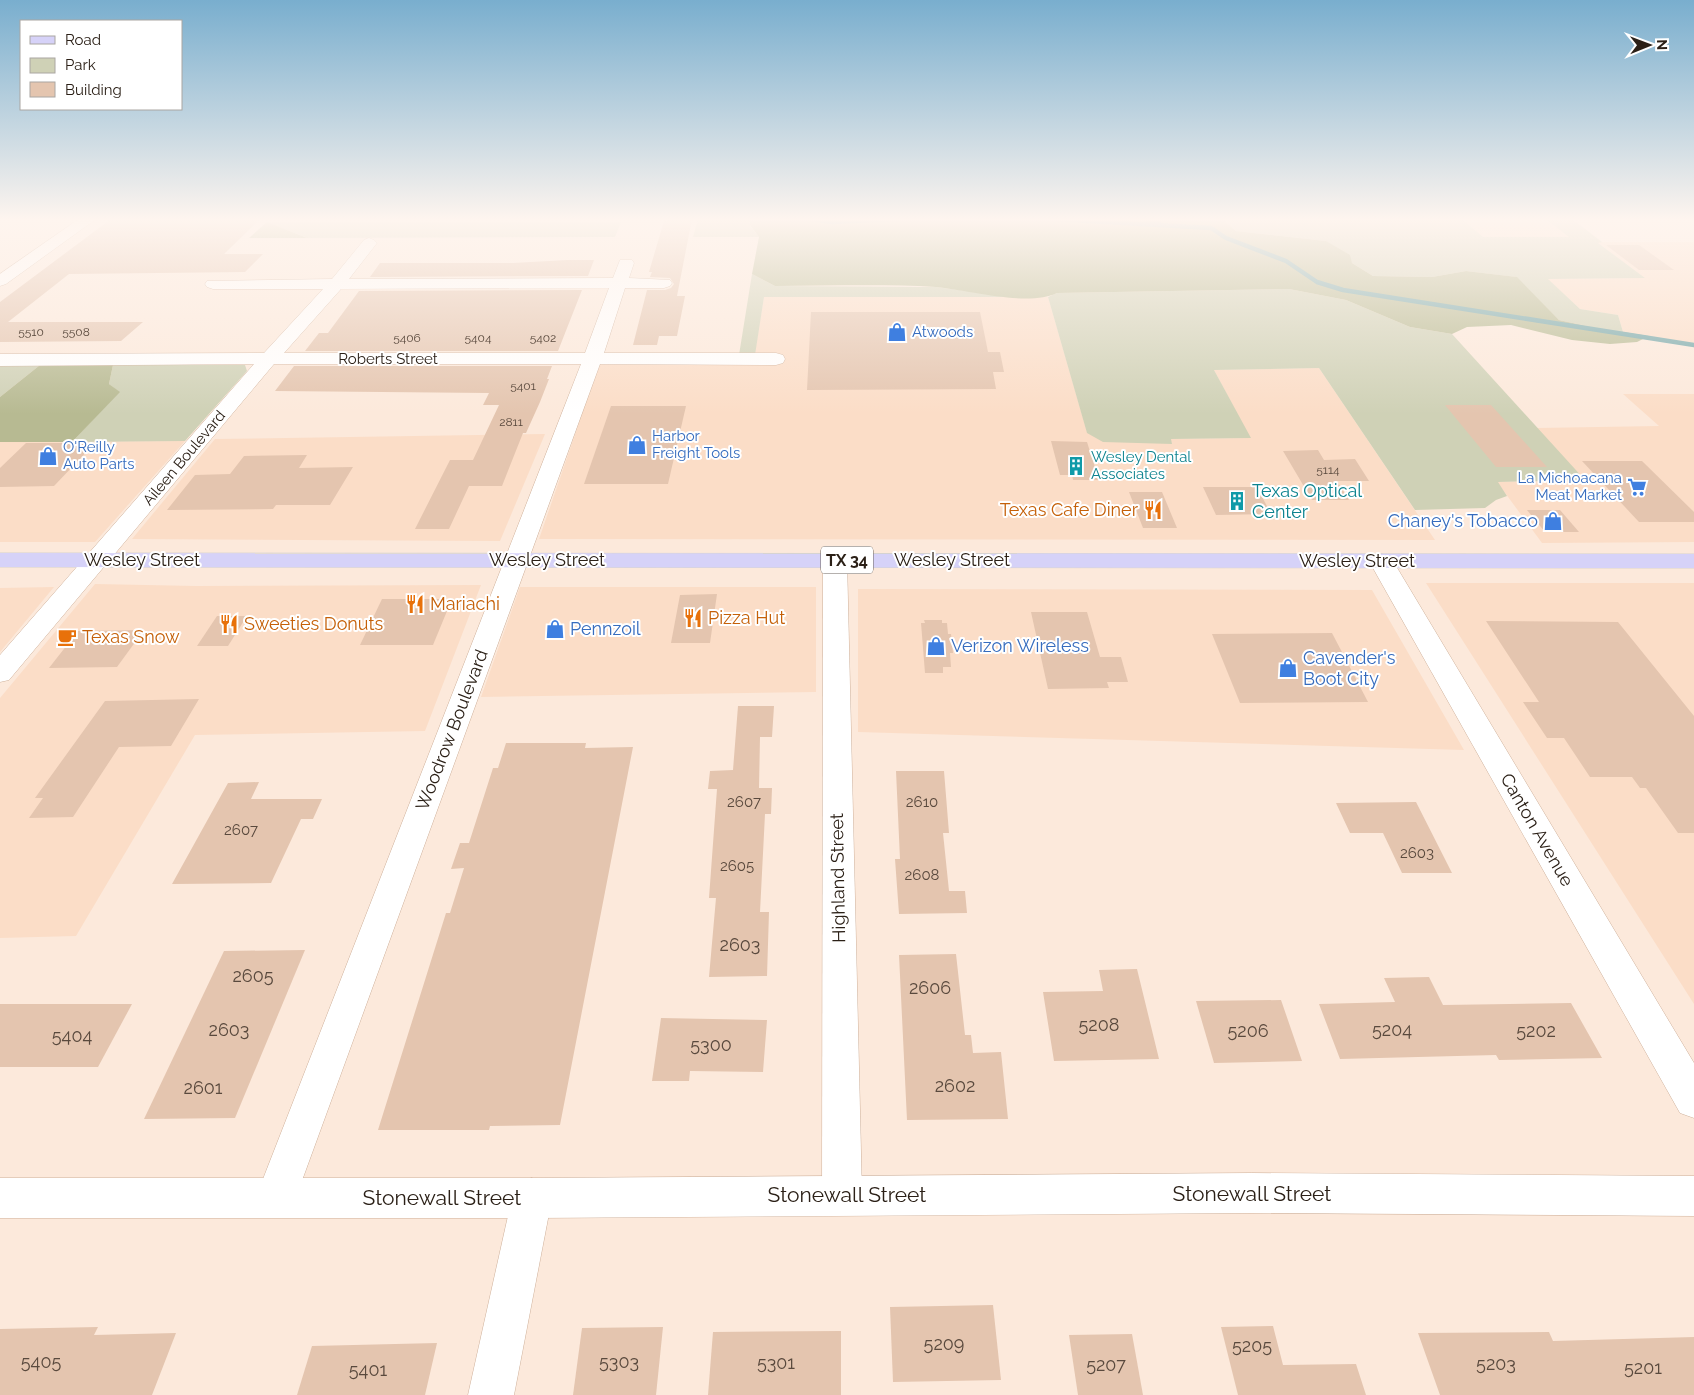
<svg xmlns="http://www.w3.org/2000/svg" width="1694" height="1395" viewBox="0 0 1694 1395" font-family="Raleway,sans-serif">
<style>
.built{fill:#fbddc7}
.green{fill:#cfd1b6}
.forest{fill:#b7ba92}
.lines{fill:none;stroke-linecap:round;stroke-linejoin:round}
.stream{stroke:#73a6a8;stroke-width:4.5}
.building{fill:#e4c5af}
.minor-casing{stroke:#ceb09a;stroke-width:1}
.tertiary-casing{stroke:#ceb09a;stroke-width:1}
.primary-casing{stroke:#d5d2d1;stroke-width:1}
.minor{fill:#fff;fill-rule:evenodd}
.tertiary{fill:#fff;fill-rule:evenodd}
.primary{fill:#d6d2f8;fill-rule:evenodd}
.labels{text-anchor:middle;stroke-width:4;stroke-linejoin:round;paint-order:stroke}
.far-number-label{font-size:12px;fill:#59493d}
.far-shop-label{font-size:15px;fill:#366cbe;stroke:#fff;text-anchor:start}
.far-street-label{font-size:15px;fill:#2b2017;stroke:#fff}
.far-culture-label{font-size:15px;fill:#0d838f;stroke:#fff;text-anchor:start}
.number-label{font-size:15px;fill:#59493d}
.shield{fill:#fff;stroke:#6b635d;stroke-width:1}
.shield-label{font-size:16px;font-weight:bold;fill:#2b2017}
.culture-label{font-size:18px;fill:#0d838f;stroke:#fff;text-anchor:start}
.food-label{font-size:18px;fill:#c56008;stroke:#fff;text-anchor:start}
.shop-label{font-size:18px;fill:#366cbe;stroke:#fff;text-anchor:start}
.street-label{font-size:18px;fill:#2b2017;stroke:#fff}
.near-number-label{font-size:18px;fill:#59493d}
.near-street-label{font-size:21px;fill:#2b2017;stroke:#fff}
</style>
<rect width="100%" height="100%" fill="#fce9db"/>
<g class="built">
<polygon points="1462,219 1546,219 1570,237 1483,237"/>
<polygon points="1597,242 1694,242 1694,345 1623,332 1618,315 1580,309 1547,279 1644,278"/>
<polygon points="764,297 1048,297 1087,432 1172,444 1170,439 1250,438 1214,370 1319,368 1435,540 539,539 599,365 753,364"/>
<polygon points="1623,394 1694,394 1694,542 1542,543 1497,482 1584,480 1537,428 1659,426"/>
<polygon points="545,434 500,541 132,539 215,439"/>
<polygon points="185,441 95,542 0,542 0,442"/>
<polygon points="1426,583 1694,583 1694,1004"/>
<polygon points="95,584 196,586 481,585 425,731 195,735 76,936 0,938 0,698"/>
<polygon points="54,587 0,652 0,588"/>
<polygon points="520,587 816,587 816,692 481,697"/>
<polygon points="858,589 1372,590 1464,750 858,732"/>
</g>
<g class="green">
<polygon points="698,219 750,219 750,226 759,237 693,237"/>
<polygon points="1222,219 1462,219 1483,237 1569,237 1546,219 1572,219 1602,242 1598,243 1645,278 1548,279 1580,309 1618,315 1623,332 1591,327 1559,320 1516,277 1466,271 1432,277 1373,276 1352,263 1326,241 1236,231"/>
<polygon points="267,222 621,222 615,237 307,238"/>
<polygon points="752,274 775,286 936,287 1015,297 764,297 755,355 739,355"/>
<polygon points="1289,289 1346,300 1410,327 1452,334 1585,480 1498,482 1507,496 1496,500 1485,508 1415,510 1319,368 1214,370 1251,438 1171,439 1172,444 1103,442 1087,433 1048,297 1057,293"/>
<polygon points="0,365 40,365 0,397"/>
<polygon points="113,365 245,365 247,371 185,441 72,442 119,392 109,384"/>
</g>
<g class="forest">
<path d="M750 219H1222L1236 231 1326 241 1350 255 1352 263 1373 276 1432 277 1466 271 1517 277 1559 320 1591 327 1649 336 1637 342 1610 344 1572 340 1511 325 1467 327 1452 334 1410 327 1346 300 1289 289 1057 293C1028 307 969 290 936 287 883 284 828 286 775 286L752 274 759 237 750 225Z"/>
<polygon points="267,222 307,238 249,238"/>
<polygon points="40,365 113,365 109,384 120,392 72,442 0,442 0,397"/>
</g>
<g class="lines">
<g class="stream">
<polyline points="809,219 832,222 901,219"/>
<polyline points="1053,219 1211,228 1226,238 1286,261 1317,282 1343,290 1694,345"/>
<polyline points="1144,219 1159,222"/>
</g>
</g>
<g class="building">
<polygon points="111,219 260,219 224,254 263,254 245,272 69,274 8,322 143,322 121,341 0,342 0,302"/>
<polygon points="668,219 692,219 677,296 685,296 677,336 659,336 657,345 633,345 647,290 665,290 671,288 674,284 670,278 650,277 652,272 649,272 664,221 667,221"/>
<polygon points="1606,245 1639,245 1674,270 1639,270"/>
<polygon points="567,260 594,260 588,276 370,277 380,263 513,263"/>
<polygon points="582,290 558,351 305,351 319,333 328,333 359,291"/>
<polygon points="811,312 980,312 988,352 1000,352 1004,372 993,372 996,389 807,390"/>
<polygon points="294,366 552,366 547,379 549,379 540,402 526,433 523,433 502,486 469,486 449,529 415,529 450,460 473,460 499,405 483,405 489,393 275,391"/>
<polygon points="1445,405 1491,405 1547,467 1496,467"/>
<polygon points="611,406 686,406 668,484 584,484"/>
<polygon points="1051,441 1087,442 1099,480 1073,480 1072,475 1060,475"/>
<polygon points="26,443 95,443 54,486 0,487 0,468"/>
<polygon points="1318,450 1324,460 1355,459 1369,481 1337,481 1349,500 1312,500 1283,451"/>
<polygon points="307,455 299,468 353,467 330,505 276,505 273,509 167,510 195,475 230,474 244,456"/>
<polygon points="1582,461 1642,461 1694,512 1694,522 1639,522"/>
<polygon points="1203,487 1257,487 1271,514 1216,515"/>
<polygon points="1129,492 1162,492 1177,528 1143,528"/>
<polygon points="1527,510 1560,510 1579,532 1545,532"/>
<polygon points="717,594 710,643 671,643 680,595"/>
<polygon points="382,599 452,599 433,645 360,645"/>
<polygon points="1031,612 1087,612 1100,657 1121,657 1128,682 1107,682 1109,688 1048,689"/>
<polygon points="217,616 247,616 228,646 197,646"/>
<polygon points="924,620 942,620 942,623 947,623 948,634 951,634 953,653 950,653 951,667 943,667 943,673 925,673 921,623 925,623"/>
<polygon points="1486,621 1618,622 1694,716 1694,833 1678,833 1646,788 1640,788 1632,777 1590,777 1564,738 1547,738 1523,702 1539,702"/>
<polygon points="144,630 117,667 49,668 78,631"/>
<polygon points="1332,633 1368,702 1240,703 1212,634"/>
<polygon points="199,699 171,746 119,747 73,817 29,818 43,798 35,798 105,701"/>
<polygon points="738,706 774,706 772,737 760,737 759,788 772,788 771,814 765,814 760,912 769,912 767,976 709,977 716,898 709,898 717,789 708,789 710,771 733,770"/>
<polygon points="506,743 586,743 585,748 633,747 560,1125 490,1126 489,1130 378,1130 446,913 450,913 464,868 451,869 460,843 469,843 493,768 498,768"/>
<polygon points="896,771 944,771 949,833 943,833 949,891 965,891 967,913 899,914 895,859 900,859"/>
<polygon points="259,782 251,799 322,799 313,819 301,819 271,883 172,884 228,783"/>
<polygon points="1416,802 1452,873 1402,873 1383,833 1350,833 1336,803"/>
<polygon points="305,950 235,1118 144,1119 224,951"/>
<polygon points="956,954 965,1035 971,1035 973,1053 1001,1052 1008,1119 907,1120 899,955"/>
<polygon points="1137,969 1159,1059 1054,1061 1043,992 1103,991 1099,970"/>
<polygon points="1429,977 1443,1005 1571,1003 1602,1058 1499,1060 1496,1055 1340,1059 1319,1004 1395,1002 1384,978"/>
<polygon points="1281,1000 1302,1061 1214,1063 1196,1001"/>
<polygon points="0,1004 132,1004 98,1067 0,1067"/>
<polygon points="661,1018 767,1020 763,1072 690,1071 689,1081 652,1081"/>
<polygon points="993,1305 1001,1380 893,1382 890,1307"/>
<polygon points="1273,1326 1283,1365 1356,1364 1366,1395 1238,1395 1221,1327"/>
<polygon points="98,1327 94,1335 176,1333 152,1395 0,1395 0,1329"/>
<polygon points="663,1327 656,1395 573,1395 582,1328"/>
<polygon points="841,1331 841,1395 708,1395 713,1332"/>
<polygon points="1549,1332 1553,1341 1694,1337 1694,1395 1440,1395 1418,1333"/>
<polygon points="1132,1334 1143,1395 1078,1395 1069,1335"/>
<polygon points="437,1343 425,1395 297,1395 312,1346"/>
</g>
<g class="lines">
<g class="minor-casing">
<g id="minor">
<polygon points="79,219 96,219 6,284 0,286 0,274"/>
<path d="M369 238 374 240 377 243 349 279 613 278 620 260H632L634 263 629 278 670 280 672 283 670 286 664 288H625L604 353H776L783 355 785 359 783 363 776 365 600 364 296 1197 290 1211 276 1217 262 1211 256 1197 581 364H274L9 680 0 682V655L254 364 0 366V354L264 353 323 289H213L207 287 205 284 207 281 332 279 364 240ZM609 288 585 353H284L341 289Z"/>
<polygon points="835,553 843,555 847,560 862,1195 856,1209 842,1215 828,1209 822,1195 823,560 827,555"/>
<polygon points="1381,554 1389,556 1393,561 1694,1063 1694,1118 1680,1113 1369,561 1373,556"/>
<polygon points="532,1178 546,1184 552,1198 514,1395 468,1395 512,1198 518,1184"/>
</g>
</g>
<g class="tertiary-casing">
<polygon id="tertiary" points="1252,1173 1694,1176 1694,1216 1252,1213 532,1218 0,1218 0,1178 532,1178"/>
</g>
<g class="primary-casing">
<polygon id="primary" points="0,553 1694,554 1694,568 0,567"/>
</g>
<use href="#minor" class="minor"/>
<use href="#tertiary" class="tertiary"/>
<use href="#primary" class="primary"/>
</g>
<linearGradient id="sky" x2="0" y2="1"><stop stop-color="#79aece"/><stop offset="0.53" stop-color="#fef5ef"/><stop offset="1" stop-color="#fef5ef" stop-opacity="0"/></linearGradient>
<rect width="1694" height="414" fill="url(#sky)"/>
<defs>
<g id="shop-bare" transform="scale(1.5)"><path d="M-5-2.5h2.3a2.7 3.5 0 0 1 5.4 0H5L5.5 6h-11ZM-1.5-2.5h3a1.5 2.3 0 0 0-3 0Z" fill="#3f7fe0" stroke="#fff" stroke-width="2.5" paint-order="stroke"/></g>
<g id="building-bare" transform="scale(1.5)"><path d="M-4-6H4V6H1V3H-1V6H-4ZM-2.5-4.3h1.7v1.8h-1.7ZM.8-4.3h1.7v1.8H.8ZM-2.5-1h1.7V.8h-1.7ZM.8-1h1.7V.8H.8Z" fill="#0f9aa8" stroke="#fff" stroke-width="2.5" paint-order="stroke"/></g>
<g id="supermarket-bare" transform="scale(1.5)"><path d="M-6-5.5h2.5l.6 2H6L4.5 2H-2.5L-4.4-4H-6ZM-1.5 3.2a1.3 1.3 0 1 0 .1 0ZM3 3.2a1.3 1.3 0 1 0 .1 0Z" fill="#3f7fe0" stroke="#fff" stroke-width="2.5" paint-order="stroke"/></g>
<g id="restaurant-bare" transform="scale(1.5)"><path d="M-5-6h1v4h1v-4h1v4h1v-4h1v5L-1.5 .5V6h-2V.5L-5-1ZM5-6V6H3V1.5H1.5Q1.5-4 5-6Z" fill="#e8710a" stroke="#fff" stroke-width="2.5" paint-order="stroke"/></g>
<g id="cafe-bare" transform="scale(1.5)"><path d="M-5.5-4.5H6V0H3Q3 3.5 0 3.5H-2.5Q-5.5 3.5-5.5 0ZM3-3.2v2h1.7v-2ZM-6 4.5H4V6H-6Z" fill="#e8710a" stroke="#fff" stroke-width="2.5" paint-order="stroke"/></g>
</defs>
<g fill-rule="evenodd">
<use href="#shop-bare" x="897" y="332"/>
<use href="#shop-bare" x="637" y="445"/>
<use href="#shop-bare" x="48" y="456"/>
<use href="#building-bare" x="1076" y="466"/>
<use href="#supermarket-bare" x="1637" y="487"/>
<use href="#building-bare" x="1237" y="501"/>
<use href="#restaurant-bare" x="1153" y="510"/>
<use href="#shop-bare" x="1553" y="521"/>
<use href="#restaurant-bare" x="415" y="604"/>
<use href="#restaurant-bare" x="693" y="618"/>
<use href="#restaurant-bare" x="229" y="624"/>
<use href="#shop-bare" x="555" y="629"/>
<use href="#cafe-bare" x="67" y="637"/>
<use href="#shop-bare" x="936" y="646"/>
<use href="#shop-bare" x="1288" y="668"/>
</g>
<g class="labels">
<g class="far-number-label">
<text x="31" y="336">5510</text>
<text x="76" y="336">5508</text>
<text x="407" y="342">5406</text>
<text x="478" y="342">5404</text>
<text x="543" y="342">5402</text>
<text x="523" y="390">5401</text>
<text x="511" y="426">2811</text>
<text x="1328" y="474">5114</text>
</g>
<g class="far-shop-label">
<text x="912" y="337">Atwoods</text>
<text x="652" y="441">Harbor<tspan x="652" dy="17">Freight Tools</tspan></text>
<text x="63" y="452">O'Reilly<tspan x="63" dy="17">Auto Parts</tspan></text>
<text x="1622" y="483" text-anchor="end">La Michoacana<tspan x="1622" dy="17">Meat Market</tspan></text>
</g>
<g class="far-street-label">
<text x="388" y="364">Roberts Street</text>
<text transform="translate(184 458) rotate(-50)" y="5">Aileen Boulevard</text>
</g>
<g class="far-culture-label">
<text x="1091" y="462">Wesley Dental<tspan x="1091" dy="17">Associates</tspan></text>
</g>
<g class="number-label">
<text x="744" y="807">2607</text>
<text x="922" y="807">2610</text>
<text x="241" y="835">2607</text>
<text x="1417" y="858">2603</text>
<text x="737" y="871">2605</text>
<text x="922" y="880">2608</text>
</g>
<rect class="shield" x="821" y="546.5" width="52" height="27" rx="4"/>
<g class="shield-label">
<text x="847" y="566">TX 34</text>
</g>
<g class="culture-label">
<text x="1252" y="497">Texas Optical<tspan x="1252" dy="21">Center</tspan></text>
</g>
<g class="food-label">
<text x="1138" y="516" text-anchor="end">Texas Cafe Diner</text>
<text x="430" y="610">Mariachi</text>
<text x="708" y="624">Pizza Hut</text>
<text x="244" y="630">Sweeties Donuts</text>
<text x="82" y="643">Texas Snow</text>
</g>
<g class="shop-label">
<text x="1538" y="527" text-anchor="end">Chaney's Tobacco</text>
<text x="570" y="635">Pennzoil</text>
<text x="951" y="652">Verizon Wireless</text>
<text x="1303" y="664">Cavender's<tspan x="1303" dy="21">Boot City</tspan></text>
</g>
<g class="street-label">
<text x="142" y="566">Wesley Street</text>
<text x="547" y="566">Wesley Street</text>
<text x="952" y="566">Wesley Street</text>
<text x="1357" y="567">Wesley Street</text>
<text transform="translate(452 730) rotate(-69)" y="6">Woodrow Boulevard</text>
<text transform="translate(1537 830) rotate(60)" y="6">Canton Avenue</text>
<text transform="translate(838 878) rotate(-91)" y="6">Highland Street</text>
</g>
<g class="near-number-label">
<text x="740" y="951">2603</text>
<text x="253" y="982">2605</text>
<text x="930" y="994">2606</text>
<text x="1099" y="1031">5208</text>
<text x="229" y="1036">2603</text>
<text x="1392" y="1036">5204</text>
<text x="1248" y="1037">5206</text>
<text x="1536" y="1037">5202</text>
<text x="72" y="1042">5404</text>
<text x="711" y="1051">5300</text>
<text x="955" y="1092">2602</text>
<text x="203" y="1094">2601</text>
<text x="944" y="1350">5209</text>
<text x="1252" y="1352">5205</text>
<text x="41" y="1368">5405</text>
<text x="619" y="1368">5303</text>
<text x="776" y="1369">5301</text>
<text x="1496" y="1370">5203</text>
<text x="1106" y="1371">5207</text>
<text x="1643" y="1374">5201</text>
<text x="368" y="1376">5401</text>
</g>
<g class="near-street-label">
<text x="1252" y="1201">Stonewall Street</text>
<text x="847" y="1202">Stonewall Street</text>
<text x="442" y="1205">Stonewall Street</text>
</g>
</g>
<rect x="20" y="20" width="162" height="90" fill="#ffffff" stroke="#aaa6a2"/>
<rect x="30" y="36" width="25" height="8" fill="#d6d2f8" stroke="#aaa6a2"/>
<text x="65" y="45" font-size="15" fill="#2b2017">Road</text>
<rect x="30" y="58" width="25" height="15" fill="#cfd1b6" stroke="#aaa6a2"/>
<text x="65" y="70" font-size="15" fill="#2b2017">Park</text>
<rect x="30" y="82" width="25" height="15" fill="#e4c5af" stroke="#aaa6a2"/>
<text x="65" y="95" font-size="15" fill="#2b2017">Building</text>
<g transform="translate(1649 45) rotate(89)" stroke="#ffffff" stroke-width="4" paint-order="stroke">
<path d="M0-4L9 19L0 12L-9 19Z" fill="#2b2017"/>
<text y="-8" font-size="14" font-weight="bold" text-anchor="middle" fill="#2b2017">N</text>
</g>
</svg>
